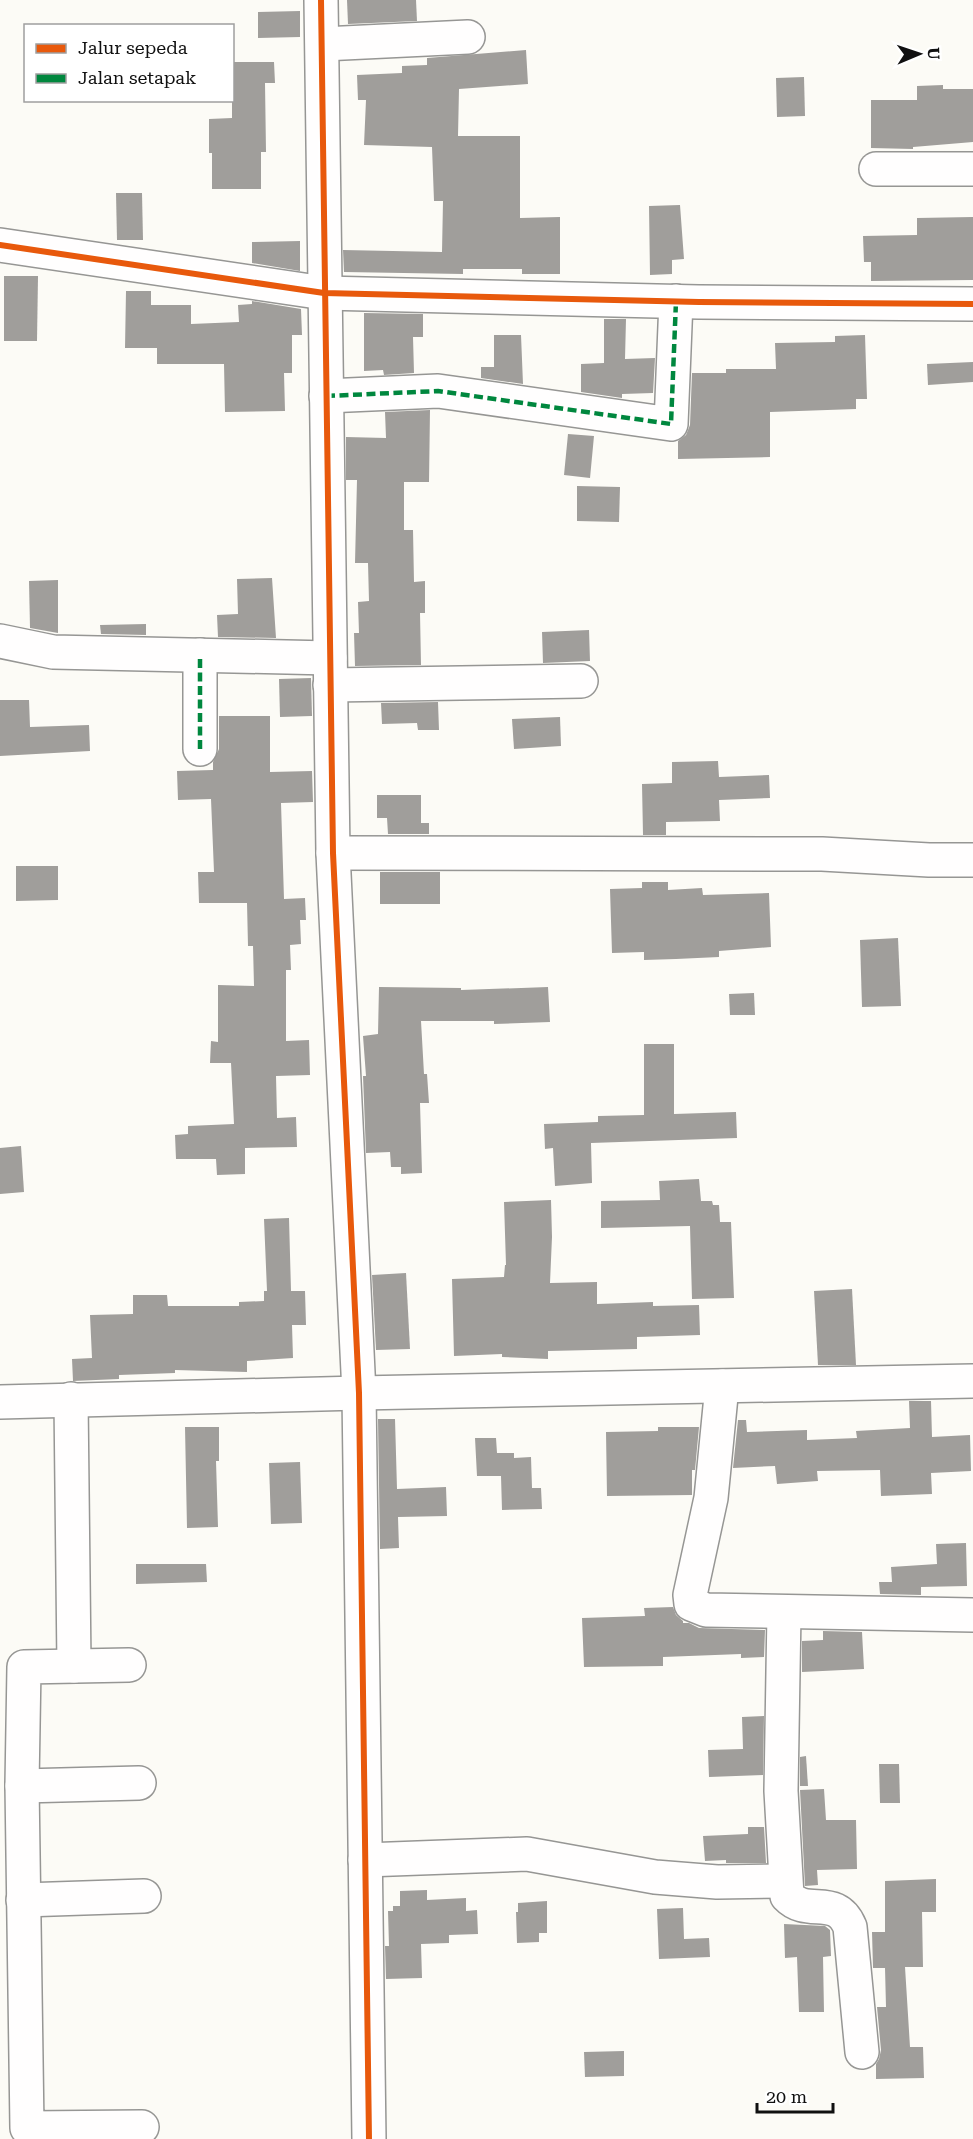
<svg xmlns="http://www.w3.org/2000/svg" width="973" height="2139" viewBox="0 0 973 2139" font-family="'Roboto Serif',serif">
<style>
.building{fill:#a09e9b}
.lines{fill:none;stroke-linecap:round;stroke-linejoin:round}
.minor-casing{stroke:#969694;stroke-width:36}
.minor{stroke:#fffefe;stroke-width:33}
.quiet{stroke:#00873e;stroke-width:4.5;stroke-dasharray:9 4.5;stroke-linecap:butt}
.cycleway-casing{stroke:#fff;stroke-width:10}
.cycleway{stroke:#e8590c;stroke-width:6}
</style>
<rect width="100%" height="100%" fill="#fcfbf6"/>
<g class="building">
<polygon points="347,0 416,0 417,21 348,24"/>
<polygon points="300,11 300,37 258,38 258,12"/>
<polygon points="526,50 528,84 459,89 458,136 520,136 520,218 560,217 560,274 522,274 522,269 463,269 463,274 344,272 343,250 442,252 443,201 434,201 432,147 364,145 366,100 358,100 357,75 402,73 402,66 427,65 427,58"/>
<polygon points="232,62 274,62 275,83 265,83 266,152 261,152 261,189 212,189 212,153 209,153 209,119 232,118"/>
<polygon points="804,77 805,116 777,117 776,78"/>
<polygon points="943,85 943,89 973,89 973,142 913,147 913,149 871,148 871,100 917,100 917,86"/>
<polygon points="116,193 142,193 143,240 117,240"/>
<polygon points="680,205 684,259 672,260 672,274 650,275 649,206"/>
<polygon points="973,217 973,280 871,281 871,262 864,262 863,236 917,235 917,218"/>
<polygon points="300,241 300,271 252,263 252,242"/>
<polygon points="4,276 38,276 37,341 4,341"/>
<polygon points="126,291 151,291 151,305 191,305 191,324 239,322 238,305 252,304 252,301 301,309 302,335 292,335 292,373 284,373 285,411 225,412 224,364 157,364 157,348 125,348"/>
<polygon points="364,313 423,314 423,337 413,337 414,373 384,375 383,370 364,371"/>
<polygon points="604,319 626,319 625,359 655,358 653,393 622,394 622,398 581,392 581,364 604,363"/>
<polygon points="494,335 521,335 523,384 481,378 481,367 494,367"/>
<polygon points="865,335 867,399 856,399 856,409 770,412 770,457 678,459 678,441 686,435 690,425 692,373 726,373 726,369 776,369 775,343 835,342 835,336"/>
<polygon points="973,362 973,382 928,385 927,364"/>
<polygon points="430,410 429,482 404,482 404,530 413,530 414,582 425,581 425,613 420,613 421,665 355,666 354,633 359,633 358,602 369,601 368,563 355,563 357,480 346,480 346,437 386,438 385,412"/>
<polygon points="568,434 594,436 590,478 564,475"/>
<polygon points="577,486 620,487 619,522 577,521"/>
<polygon points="272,578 276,638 218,637 217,615 238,614 237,579"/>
<polygon points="58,580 58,633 30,628 29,581"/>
<polygon points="146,624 146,635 101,634 100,625"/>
<polygon points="589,630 590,661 543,663 542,632"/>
<polygon points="311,678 312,716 280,717 279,679"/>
<polygon points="0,700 29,700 30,727 89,725 90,751 0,756"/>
<polygon points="438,702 439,730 418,730 417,723 382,724 381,703"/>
<polygon points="219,716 270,716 270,772 312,771 313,802 281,803 284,899 305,898 306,920 300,920 301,944 290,945 291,970 286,970 286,1041 309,1040 310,1075 276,1076 277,1118 296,1117 297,1147 245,1148 245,1174 217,1175 216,1159 176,1159 175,1135 188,1134 188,1126 234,1124 231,1063 210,1063 211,1041 218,1042 218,985 254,986 253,946 248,946 247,903 199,903 198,872 214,872 211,799 178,800 177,771 213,770 213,762 219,749"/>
<polygon points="560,717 561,746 514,749 512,719"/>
<polygon points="718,761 719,777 769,775 770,798 719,800 720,821 666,822 666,835 643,835 642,784 672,783 672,762"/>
<polygon points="377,795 421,795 421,823 429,823 429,834 388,834 387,818 377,818"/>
<polygon points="16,866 58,866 58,900 16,901"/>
<rect x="380" y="872" width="60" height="32"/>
<polygon points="642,882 668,882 668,890 702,888 703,895 769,893 771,947 719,951 719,957 676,959 644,960 644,952 612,953 610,889 642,888"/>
<polygon points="898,938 901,1006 862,1007 860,940"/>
<polygon points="379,987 461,988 461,990 548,987 550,1022 494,1024 494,1021 421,1021 424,1074 427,1074 429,1103 420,1103 422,1173 401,1174 401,1167 391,1167 390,1152 366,1153 363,1076 366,1076 363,1036 378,1034"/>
<polygon points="754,993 755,1015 730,1015 729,994"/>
<polygon points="644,1044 674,1044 674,1114 736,1112 737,1138 591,1143 592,1183 555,1186 553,1148 545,1149 544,1124 598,1122 598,1116 644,1115"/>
<polygon points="21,1146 24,1192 0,1194 0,1148"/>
<polygon points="699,1179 701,1201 712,1201 713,1205 719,1205 720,1222 731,1222 734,1298 692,1299 690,1226 601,1228 601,1201 660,1200 659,1181"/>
<polygon points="551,1200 552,1237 550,1283 597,1282 597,1304 653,1302 653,1306 699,1305 700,1335 637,1337 637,1349 548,1351 548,1359 502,1357 502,1354 454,1356 452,1279 504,1277 505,1265 506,1265 504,1202"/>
<polygon points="289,1218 291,1291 305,1291 306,1325 292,1325 293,1358 247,1361 247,1372 175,1370 175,1373 119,1375 119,1379 73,1381 72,1359 92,1358 90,1315 133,1314 133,1295 167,1295 168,1306 239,1306 239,1302 264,1301 264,1291 267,1291 264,1219"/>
<polygon points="406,1273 410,1349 376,1350 372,1275"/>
<polygon points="852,1289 856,1365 818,1365 814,1291"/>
<polygon points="909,1401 931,1401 932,1437 970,1435 971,1471 931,1473 932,1494 881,1496 880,1470 817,1471 818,1481 777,1484 775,1466 733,1468 738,1420 746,1420 747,1432 807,1430 807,1440 857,1438 856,1431 910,1428"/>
<polygon points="378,1419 395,1419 397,1489 446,1487 447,1516 398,1517 399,1548 380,1549"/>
<polygon points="185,1427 219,1427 219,1461 216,1461 218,1527 187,1528"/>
<polygon points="658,1427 699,1427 695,1470 692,1470 692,1495 607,1496 606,1432 658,1431"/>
<polygon points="475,1438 496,1438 497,1453 514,1453 514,1458 531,1457 532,1488 541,1488 542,1509 502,1510 501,1476 477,1476"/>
<polygon points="300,1462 302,1523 271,1524 269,1463"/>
<polygon points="966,1543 967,1586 921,1587 921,1595 880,1594 879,1582 892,1582 891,1567 937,1564 936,1544"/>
<polygon points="136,1564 206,1564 207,1582 136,1584"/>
<polygon points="673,1607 676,1615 683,1621 683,1623 689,1623 699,1628 765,1630 764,1657 741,1658 741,1654 663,1657 663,1666 584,1667 582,1618 645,1616 644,1608"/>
<polygon points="823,1631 862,1632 864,1669 802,1672 802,1641 823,1640"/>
<polygon points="764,1716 763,1775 709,1777 708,1750 743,1749 742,1717"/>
<polygon points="806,1756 808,1786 800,1786 800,1757"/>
<polygon points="879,1764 899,1764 900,1803 880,1803"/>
<polygon points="824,1789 826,1820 856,1820 857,1869 817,1870 818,1885 805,1886 800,1790"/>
<polygon points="748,1827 764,1827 766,1863 726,1863 726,1860 705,1861 703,1836 748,1834"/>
<polygon points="936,1879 936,1912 922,1912 923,1967 905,1967 910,2047 923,2047 924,2078 876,2079 876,2064 879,2059 881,2050 877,2007 886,2007 885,1968 873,1968 872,1932 885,1932 885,1881"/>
<polygon points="427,1890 427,1900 466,1898 466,1911 477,1910 478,1934 449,1935 449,1943 421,1944 422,1978 386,1979 385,1946 389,1946 388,1911 393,1911 393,1906 400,1906 400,1891"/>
<polygon points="547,1901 547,1933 539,1933 539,1942 517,1943 516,1912 518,1912 518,1903"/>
<polygon points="683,1908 684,1939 709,1938 710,1957 659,1959 657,1909"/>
<polygon points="784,1924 825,1926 830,1930 831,1956 823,1957 824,2012 799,2012 797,1957 785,1958"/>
<polygon points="624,2051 624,2076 585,2077 584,2052"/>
</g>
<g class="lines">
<g class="minor-casing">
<g id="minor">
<polyline points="321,0 333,853 359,1393 369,2139"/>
<polyline points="323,44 468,37"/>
<polyline points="876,169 973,169"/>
<polyline points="0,245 324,293 699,302 973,304"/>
<polyline points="326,396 438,391 671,424 676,301"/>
<polyline points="0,641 53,652 330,658"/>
<polyline points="330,685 581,681"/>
<polyline points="200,749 200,655"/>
<polyline points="333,853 822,854 929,860 973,860"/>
<polyline points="722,1386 711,1498 690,1595 691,1604 706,1610 973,1615"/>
<polyline points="71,1399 74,1666"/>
<polyline points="0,1402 359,1393 973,1381"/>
<path d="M784 1612 781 1791 787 1896C808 1918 836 1893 850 1927L862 2052"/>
<polyline points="129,1665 24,1667 22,1785 27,2128 142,2127"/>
<polyline points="22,1786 139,1783"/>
<polyline points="365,1860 527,1854 655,1877 717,1882 785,1881"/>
<polyline points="23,1900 144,1896"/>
</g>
</g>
<use href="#minor" class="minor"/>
<g class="quiet">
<polyline points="326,396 438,391 671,424 676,301"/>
<polyline points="200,749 200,655"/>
</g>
<g class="cycleway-casing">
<g id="cycleway">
<polyline points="321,0 333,853 359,1393 369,2139"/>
<polyline points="0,245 324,293 699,302 973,304"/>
</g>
</g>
<use href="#cycleway" class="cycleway"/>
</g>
<rect x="24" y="24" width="210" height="78" fill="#ffffff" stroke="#9f9f9f" stroke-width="1.5"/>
<rect x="36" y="44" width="30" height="9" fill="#e8590c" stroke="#9f9f9f" stroke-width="1.5"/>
<text x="78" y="54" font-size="18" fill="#101010">Jalur sepeda</text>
<rect x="36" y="74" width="30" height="9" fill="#00873e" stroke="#9f9f9f" stroke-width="1.5"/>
<text x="78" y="84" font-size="18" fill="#101010">Jalan setapak</text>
<g transform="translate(919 54) rotate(88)" stroke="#ffffff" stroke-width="4.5" paint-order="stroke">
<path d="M0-4.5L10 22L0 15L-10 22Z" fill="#101010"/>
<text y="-9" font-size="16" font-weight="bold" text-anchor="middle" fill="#101010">U</text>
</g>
<path d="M757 2103v9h76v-9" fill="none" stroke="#101010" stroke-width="3"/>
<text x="766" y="2103" font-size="18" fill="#101010" stroke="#ffffff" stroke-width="4.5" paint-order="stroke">20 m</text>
</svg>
